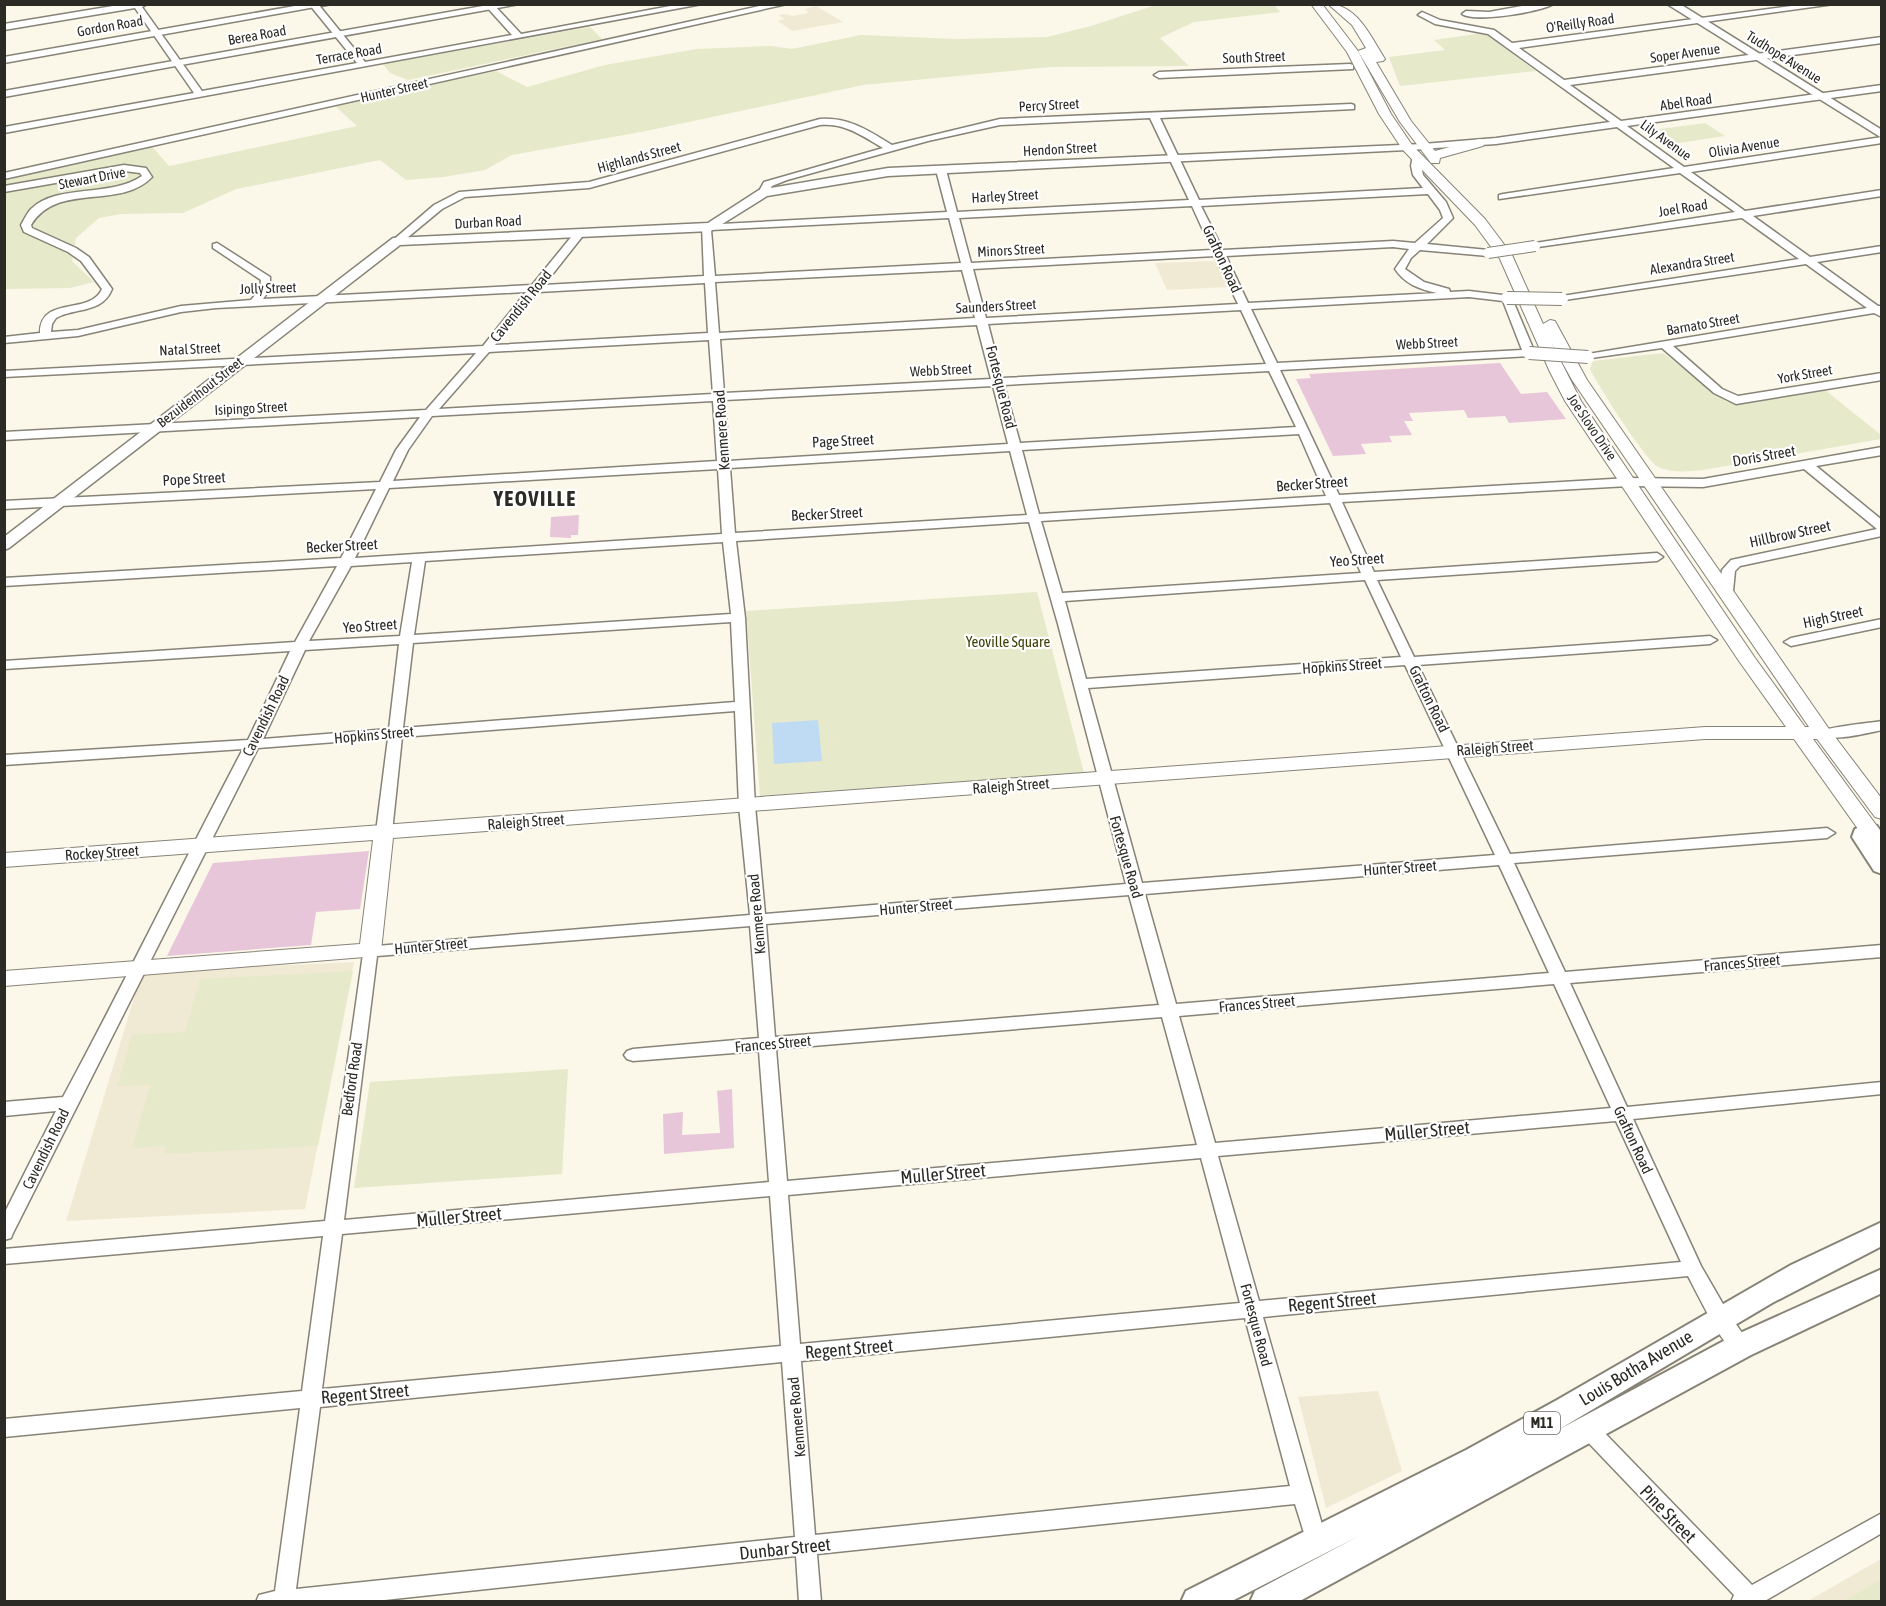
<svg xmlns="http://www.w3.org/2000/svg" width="1886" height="1606" viewBox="0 0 1886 1606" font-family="'Asap Condensed',sans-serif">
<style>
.built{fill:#f0ead5}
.green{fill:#e6e9ca}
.water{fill:#bfdaf3}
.building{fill:#e8c6d9}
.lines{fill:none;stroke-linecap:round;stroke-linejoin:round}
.minor-casing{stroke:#878377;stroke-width:3}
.tertiary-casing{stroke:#878377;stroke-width:3}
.secondary-casing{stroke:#878377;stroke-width:2}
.primary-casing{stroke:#878377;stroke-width:4}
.minor{fill:#fff;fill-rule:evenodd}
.tertiary{fill:#fff;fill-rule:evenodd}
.secondary{fill:#fff;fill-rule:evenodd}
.primary{fill:#fff;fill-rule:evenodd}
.minor-bridge-far1-casing{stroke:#878377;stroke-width:12;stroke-linecap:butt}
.minor-bridge-casing{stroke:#878377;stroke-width:14;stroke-linecap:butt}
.minor-bridge-far1{stroke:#fff;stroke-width:10}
.minor-bridge{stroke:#fff;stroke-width:12}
.labels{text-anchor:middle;stroke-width:4.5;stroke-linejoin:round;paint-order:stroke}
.far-street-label{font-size:14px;fill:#2b2a25;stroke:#fff}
.shield{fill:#fff;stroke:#6b6a66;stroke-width:1.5}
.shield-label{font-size:14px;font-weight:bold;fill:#2b2a25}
.street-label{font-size:15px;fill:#2b2a25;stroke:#fff}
.park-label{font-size:15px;fill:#3f4106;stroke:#fff}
.near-street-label{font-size:18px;fill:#2b2a25;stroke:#fff}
.district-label{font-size:21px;font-weight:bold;letter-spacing:1.5px;fill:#2b2a25;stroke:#fff}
</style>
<rect width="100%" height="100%" fill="#fbf7e9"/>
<g class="built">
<polygon points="816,6 843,22 792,31 778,21 785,19 778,15 786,14 792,16 809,13 805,9"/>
<polygon points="1216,261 1228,287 1167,290 1155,263"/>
<polygon points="354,962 305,1209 66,1221 142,972"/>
<polygon points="1378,1391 1402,1471 1326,1508 1298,1397"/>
<polygon points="1881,1559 1881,1601 1808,1601"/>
</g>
<g class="green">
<polygon points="1156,5 1274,5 1280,12 1194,22 1160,38 1189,66 1051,67 863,85 646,131 512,155 485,170 443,177 406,180 380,160 236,189 183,213 121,214 99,218 76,238 72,261 94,282 70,288 5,289 5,173 97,156 149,143 169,166 357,126 334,105 496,71 527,87 605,65 697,49 771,46 792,49 861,35 956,39 1047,37 1091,26"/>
<polygon points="590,27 602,39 408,80 390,73 383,64"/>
<polygon points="1484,33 1536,71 1400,86 1389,57 1445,50 1434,40"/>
<polygon points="1705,123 1725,136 1665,145 1645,131"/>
<path d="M1663 353 1727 402 1825 390 1881 435V439L1703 470C1687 471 1672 474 1657 466 1645 459 1597 384 1590 369L1593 361Z"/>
<polygon points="1037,592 1084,773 760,796 746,611"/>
<polygon points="353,971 318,1146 165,1154 166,1146 132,1148 150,1085 117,1086 132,1035 185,1032 200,979"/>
<polygon points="568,1069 562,1174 354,1188 370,1082"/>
<polygon points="1881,1579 1881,1601 1845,1601"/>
</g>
<polygon class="water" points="818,720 822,761 774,764 772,723"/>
<g class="building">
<polygon points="1500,363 1521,394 1547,392 1566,419 1509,423 1505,416 1468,418 1464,410 1409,413 1413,421 1404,421 1412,435 1389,436 1392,442 1361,444 1366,454 1333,456 1296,379 1311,378 1309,374"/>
<polygon points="579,515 578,535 571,535 571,538 550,537 551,517"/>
<polygon points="369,851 360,909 316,912 311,945 167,956 213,863"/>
<polygon points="732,1089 734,1148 664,1154 663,1114 683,1112 682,1135 720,1133 717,1091"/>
</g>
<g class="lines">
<g class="minor-casing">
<g id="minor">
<polygon points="125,4 147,4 142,7 202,91 357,63 309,4 318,4 365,62 512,35 484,4 493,4 521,34 681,4 702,4 4,133 4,127 194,93 135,8 4,30 4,24"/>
<polygon points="769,4 787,4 4,179 4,173"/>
<path d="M1533 4H1554C1539 12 1475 23 1462 14L1466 11 1489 12Z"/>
<polygon points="1807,4 1834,4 1519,48 1564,80 1882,37 1882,43 1570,85 1621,121 1882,85 1882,91 1627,126 1684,167 1882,137 1882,143 1691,172 1745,211 1882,190 1882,196 1753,216 1810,257 1882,246 1882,252 1817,262 1878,306 1882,306 1882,317 1874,313 1673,346 1722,389 1738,396 1882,373 1882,380 1736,404 1714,393 1662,348 1584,359 1584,355 1588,354 1867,308 1806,264 1558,301 1558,297 1562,296 1799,259 1742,218 1531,248 1531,244 1535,243 1735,212 1680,173 1499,199 1499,195 1503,194 1674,168 1617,127 1496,144 1420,149 1418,147 1423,144 1496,138 1610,122 1488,34 1435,24 1418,15 1422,12 1440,20 1494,30 1512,43"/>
<polygon points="1350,64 1353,65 1353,69 1159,78 1154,75 1159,72"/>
<path d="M1351 104 1354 105V109L1160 118 1199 200 1423 188 1413 175 1411 166 1413 155H1419L1423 175 1446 202 1453 218 1427 244 1488 250 1493 253 1488 256 1420 250 1411 258 1405 269 1424 282 1449 289 1450 292 1469 291 1511 296 1535 353 1529 356 1280 370 1339 495 1629 478 1703 479 1882 447V455L1816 466 1882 520V536L1740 566 1735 571 1733 591 1726 595 1719 591 1722 570 1731 560 1877 529 1804 469 1703 487 1629 486 1342 502 1374 572 1657 553 1663 557 1657 561 1377 580 1414 657 1710 636 1717 640 1710 644 1418 665 1510 854 1827 828 1835 833 1827 838 1514 863 1565 972 1882 945V957L1570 983 1627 1107 1882 1082V1094L1633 1119 1701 1266 1727 1311 1751 1346 1748 1352C1743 1353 1738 1355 1734 1352 1720 1341 1697 1293 1688 1276L1263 1317 1327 1542 1323 1549 1316 1551 1309 1549 1295 1504 817 1554 821 1602H799L796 1556 366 1602H256L259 1595 275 1591 300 1408 4 1437V1419L302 1391 323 1236 4 1264V1249L325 1221 364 947 750 915 739 806 735 711 402 737 392 832 384 837 376 832 388 738 258 748 13 1233 11 1238 4 1240V1214L56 1111 4 1116V1102L63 1097C125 982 182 864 243 749L4 765V755L248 740 290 651 4 669V661L295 642 337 566 4 586V578L341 558 376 489 4 509V501L380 482 396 450 420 417 4 440V432L426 410 476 353 4 377V371L483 346 526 292 216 308 181 312 78 336 4 343V337L40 333C40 295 90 316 102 289L81 261 68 252 24 232 21 225C24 220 27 213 31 209 58 183 110 198 142 176L140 173 124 171 4 192V186L124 165 146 168 152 177C119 211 58 181 31 225L32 228 76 248 89 257 112 289C102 314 76 307 56 318L52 324 51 332 78 330 181 306 251 300 260 289 261 280 213 248V244L217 243 270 277V289L263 299 532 285 576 231 580 230 585 233 544 285 704 276 702 225 947 212 936 170 941 167 946 170 957 212 1189 200 1150 118 1000 125 928 141 787 180 772 186 767 195H759L758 193 764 182 883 148C862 136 846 123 820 125L589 188 465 197 442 209 401 243 392 241 434 205 459 192 589 182 820 119C849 117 869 131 892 145L1000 119ZM1428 194 1440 210 1443 218 1415 243 1393 241 1223 250 1201 206ZM1192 206 1212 250 971 263 959 218ZM949 218 961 263 715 276 711 230ZM1393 247 1409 249 1395 269C1405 284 1419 289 1437 293L1248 303 1226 256ZM1215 256 1238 304 986 318 973 269ZM962 270 975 318 719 333 715 282ZM705 283 708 333 495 345 538 292ZM1469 297 1503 301 1522 350 1277 363 1251 309ZM1241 310 1266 364 1002 378 988 324ZM977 325 991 379 724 393 720 339ZM709 340 713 394 439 409 489 352ZM1269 371 1296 427 1020 443 1004 385ZM993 386 1008 444 729 461 725 400ZM713 401 717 461 393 481 408 450 432 416ZM1299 434 1326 496 1039 514 1022 450ZM1010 451 1027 515 735 533 730 468ZM718 469 722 534 355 558 389 488ZM1330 503 1361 573 1062 593 1041 521ZM1029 522 1058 624 1126 884 765 914 755 806 745 618 736 541ZM723 542 731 614 414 635 425 561ZM412 562 400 636 309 641 351 566ZM1365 580 1401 657 1086 679 1065 601ZM731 622 735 702 403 728 413 643ZM399 644 389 729 263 739 305 650ZM1405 665 1495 855 1142 883 1088 688ZM1499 865 1549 973 1176 1004 1145 894ZM1129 895 1159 1005 775 1037 766 924ZM750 926 759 1038 633 1049 627 1051 624 1055 627 1059 633 1061 759 1051 769 1182 344 1220 377 956ZM1554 984 1611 1108 1215 1143 1179 1016ZM1162 1017 1197 1145 787 1181 776 1049ZM1616 1121 1681 1262 1259 1301 1218 1156ZM1201 1158 1240 1303 800 1344 788 1195ZM770 1196 781 1346 322 1389 342 1234ZM1245 1318 1290 1486 815 1535 801 1361ZM782 1362 795 1537 296 1589 320 1407Z"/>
<polygon points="1882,619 1882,627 1791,646 1784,642 1791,638"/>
<path d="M1882 721V730C1867 733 1825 744 1815 733 1820 728 1869 723 1882 721Z"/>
<polygon points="1588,1420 1595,1423 1752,1585 1882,1513 1882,1533 1763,1602 1731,1602 1734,1595 1581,1435 1578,1429 1581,1423"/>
</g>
</g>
<g class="tertiary-casing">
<g id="tertiary">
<polygon points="306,4 332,4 4,63 4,57"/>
<polygon points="494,4 519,4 4,97 4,91"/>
<polygon points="1667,4 1680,4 1882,130 1882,138"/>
<polygon points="1423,144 1429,147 1427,149 888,176 767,196 711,231 400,245 9,548 4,550 4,537 393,238 708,223 759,190 888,168"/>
</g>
</g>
<g class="secondary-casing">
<g id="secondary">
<path d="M1311 4H1322L1358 51 1391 114 1412 145 1485 219 1512 255 1543 324 1550 320 1555 321 1587 380 1829 729 1882 799V819L1875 817 1817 739H1813L1882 833V851L1873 850 1794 739H1705L393 838 381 951 377 956 4 986V971L360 944 373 840 4 867V853L1705 727H1786L1739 661 1565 401 1550 372 1500 259 1475 225 1403 150 1379 114 1347 52ZM1551 342 1572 380 1809 727H1805L1755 658 1581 401Z"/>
<path d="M1328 4C1357 4 1371 37 1385 59L1383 61 1376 62 1411 121 1435 151 1479 139 1483 140 1485 143 1483 146 1440 158 1439 163H1431L1400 122 1358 51 1366 48 1352 25Z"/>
</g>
</g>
<g class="primary-casing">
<g id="primary">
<polygon points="1869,824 1877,826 1880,831 1875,837 1882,847 1882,874 1874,871 1852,837 1855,829"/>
<polygon points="1882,1222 1882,1246 1772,1303 1558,1430 1731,1337 1882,1269 1882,1293 1751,1355 1298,1602 1250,1602 1255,1591 1359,1536 1230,1602 1181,1602 1186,1591 1466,1450 1557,1400 1791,1265"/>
</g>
</g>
<use href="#minor" class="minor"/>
<use href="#tertiary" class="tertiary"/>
<use href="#secondary" class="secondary"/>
<use href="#primary" class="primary"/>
<g class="minor-bridge-far1-casing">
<polyline id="minor-bridge-far1" points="1488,253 1535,246"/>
</g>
<g class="minor-bridge-casing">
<g id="minor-bridge">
<polyline points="1507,298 1562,299"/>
<polyline points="1529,353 1588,357"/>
</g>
</g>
<use href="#minor-bridge-far1" class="minor-bridge-far1"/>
<use href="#minor-bridge" class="minor-bridge"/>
</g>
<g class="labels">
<g class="far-street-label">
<text transform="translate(1580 23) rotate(-8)" y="5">O'Reilly Road</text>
<text transform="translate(110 26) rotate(-10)" y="5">Gordon Road</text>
<text transform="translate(257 35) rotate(-10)" y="5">Berea Road</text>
<text transform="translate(1685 53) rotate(-8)" y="5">Soper Avenue</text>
<text transform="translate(349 54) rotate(-10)" y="5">Terrace Road</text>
<text transform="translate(1254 57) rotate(-2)" y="5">South Street</text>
<text transform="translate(1784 57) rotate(32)" y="5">Tudhope Avenue</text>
<text transform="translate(394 90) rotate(-13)" y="5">Hunter Street</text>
<text transform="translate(1686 102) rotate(-8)" y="5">Abel Road</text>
<text transform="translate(1049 105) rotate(-3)" y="5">Percy Street</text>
<text transform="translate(1666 140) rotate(36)" y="5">Lily Avenue</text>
<text transform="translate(1744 147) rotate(-9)" y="5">Olivia Avenue</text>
<text transform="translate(1060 149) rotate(-3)" y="5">Hendon Street</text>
<text transform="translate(639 157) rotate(-15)" y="5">Highlands Street</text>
<text transform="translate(92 178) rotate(-11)" y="5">Stewart Drive</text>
<text transform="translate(1005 196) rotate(-3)" y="5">Harley Street</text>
<text transform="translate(1683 208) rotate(-9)" y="5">Joel Road</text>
<text transform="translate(488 222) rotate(-3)" y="5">Durban Road</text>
<text transform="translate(1011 250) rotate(-3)" y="5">Minors Street</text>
<text transform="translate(1692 263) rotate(-9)" y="5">Alexandra Street</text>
<text transform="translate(268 288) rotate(-2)" y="5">Jolly Street</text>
<text transform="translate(996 306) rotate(-3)" y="5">Saunders Street</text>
<text transform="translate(1703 324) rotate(-10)" y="5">Barnato Street</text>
<text transform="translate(1427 343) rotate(-3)" y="5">Webb Street</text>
<text transform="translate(190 349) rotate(-3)" y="5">Natal Street</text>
<text transform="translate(941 370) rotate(-3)" y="5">Webb Street</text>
<text transform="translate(1805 374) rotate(-10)" y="5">York Street</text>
<text transform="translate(200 392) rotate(-38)" y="5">Bezuidenhout Street</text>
<text transform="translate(251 408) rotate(-3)" y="5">Isipingo Street</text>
<text transform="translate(1592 427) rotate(56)" y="5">Joe Slovo Drive</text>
</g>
<rect class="shield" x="1524" y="1412" width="36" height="22" rx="4.5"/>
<g class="shield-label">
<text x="1542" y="1428">M11</text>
</g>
<g class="street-label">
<text transform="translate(1222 259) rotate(65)" y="5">Grafton Road</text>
<text transform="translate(521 306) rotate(-51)" y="5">Cavendish Road</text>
<text transform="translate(1001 387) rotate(76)" y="5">Fortesque Road</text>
<text transform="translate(722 430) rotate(-94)" y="5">Kenmere Road</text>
<text transform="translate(843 441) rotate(-3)" y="5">Page Street</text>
<text transform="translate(1764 456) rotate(-10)" y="5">Doris Street</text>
<text transform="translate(194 479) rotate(-3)" y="5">Pope Street</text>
<text transform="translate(1312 484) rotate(-4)" y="5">Becker Street</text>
<text transform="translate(827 514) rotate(-3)" y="5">Becker Street</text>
<text transform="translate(1790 534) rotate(-12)" y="5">Hillbrow Street</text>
<text transform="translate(342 546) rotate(-3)" y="5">Becker Street</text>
<text transform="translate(1357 560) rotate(-4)" y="5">Yeo Street</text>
<text transform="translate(1833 617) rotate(-12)" y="5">High Street</text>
<text transform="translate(370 626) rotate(-4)" y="5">Yeo Street</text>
<text transform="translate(1342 666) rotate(-4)" y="5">Hopkins Street</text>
<text transform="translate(1429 699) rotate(64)" y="5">Grafton Road</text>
<text transform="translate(266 716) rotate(-64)" y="5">Cavendish Road</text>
<text transform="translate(374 735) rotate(-5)" y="5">Hopkins Street</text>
<text transform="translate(1495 748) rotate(-4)" y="5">Raleigh Street</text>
<text transform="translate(1011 786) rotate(-4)" y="5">Raleigh Street</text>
<text transform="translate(526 822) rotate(-4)" y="5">Raleigh Street</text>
<text transform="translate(102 853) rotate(-4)" y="5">Rockey Street</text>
<text transform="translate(1126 857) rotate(74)" y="5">Fortesque Road</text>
<text transform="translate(1400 868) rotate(-4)" y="5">Hunter Street</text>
<text transform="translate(916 907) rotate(-5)" y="5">Hunter Street</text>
<text transform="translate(757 914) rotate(-95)" y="5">Kenmere Road</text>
<text transform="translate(431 946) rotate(-5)" y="5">Hunter Street</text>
<text transform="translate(1742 963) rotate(-5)" y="5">Frances Street</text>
<text transform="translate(1257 1004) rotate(-5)" y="5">Frances Street</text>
<text transform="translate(773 1044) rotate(-5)" y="5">Frances Street</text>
<text transform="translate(352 1079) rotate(-82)" y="5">Bedford Road</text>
<text transform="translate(1633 1140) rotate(65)" y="5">Grafton Road</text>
<text transform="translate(46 1149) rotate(-64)" y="5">Cavendish Road</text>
<text transform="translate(1256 1325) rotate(75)" y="5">Fortesque Road</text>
<text transform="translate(797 1417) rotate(-95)" y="5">Kenmere Road</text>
</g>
<g class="park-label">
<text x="1008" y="647">Yeoville Square</text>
</g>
<g class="near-street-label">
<text transform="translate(1427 1131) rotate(-5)" y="6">Muller Street</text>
<text transform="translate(943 1174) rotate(-5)" y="6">Muller Street</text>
<text transform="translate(459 1217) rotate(-5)" y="6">Muller Street</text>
<text transform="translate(1332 1302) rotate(-5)" y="6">Regent Street</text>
<text transform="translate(849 1349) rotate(-5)" y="6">Regent Street</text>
<text transform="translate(1636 1368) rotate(-31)" y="6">Louis Botha Avenue</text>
<text transform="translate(365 1394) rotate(-5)" y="6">Regent Street</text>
<text transform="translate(1668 1514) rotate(46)" y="6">Pine Street</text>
<text transform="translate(785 1549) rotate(-6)" y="6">Dunbar Street</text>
</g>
<g class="district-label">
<text x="535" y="506">YEOVILLE</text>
</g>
</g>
<rect width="1886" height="1606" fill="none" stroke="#2b2a25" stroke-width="12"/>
</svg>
